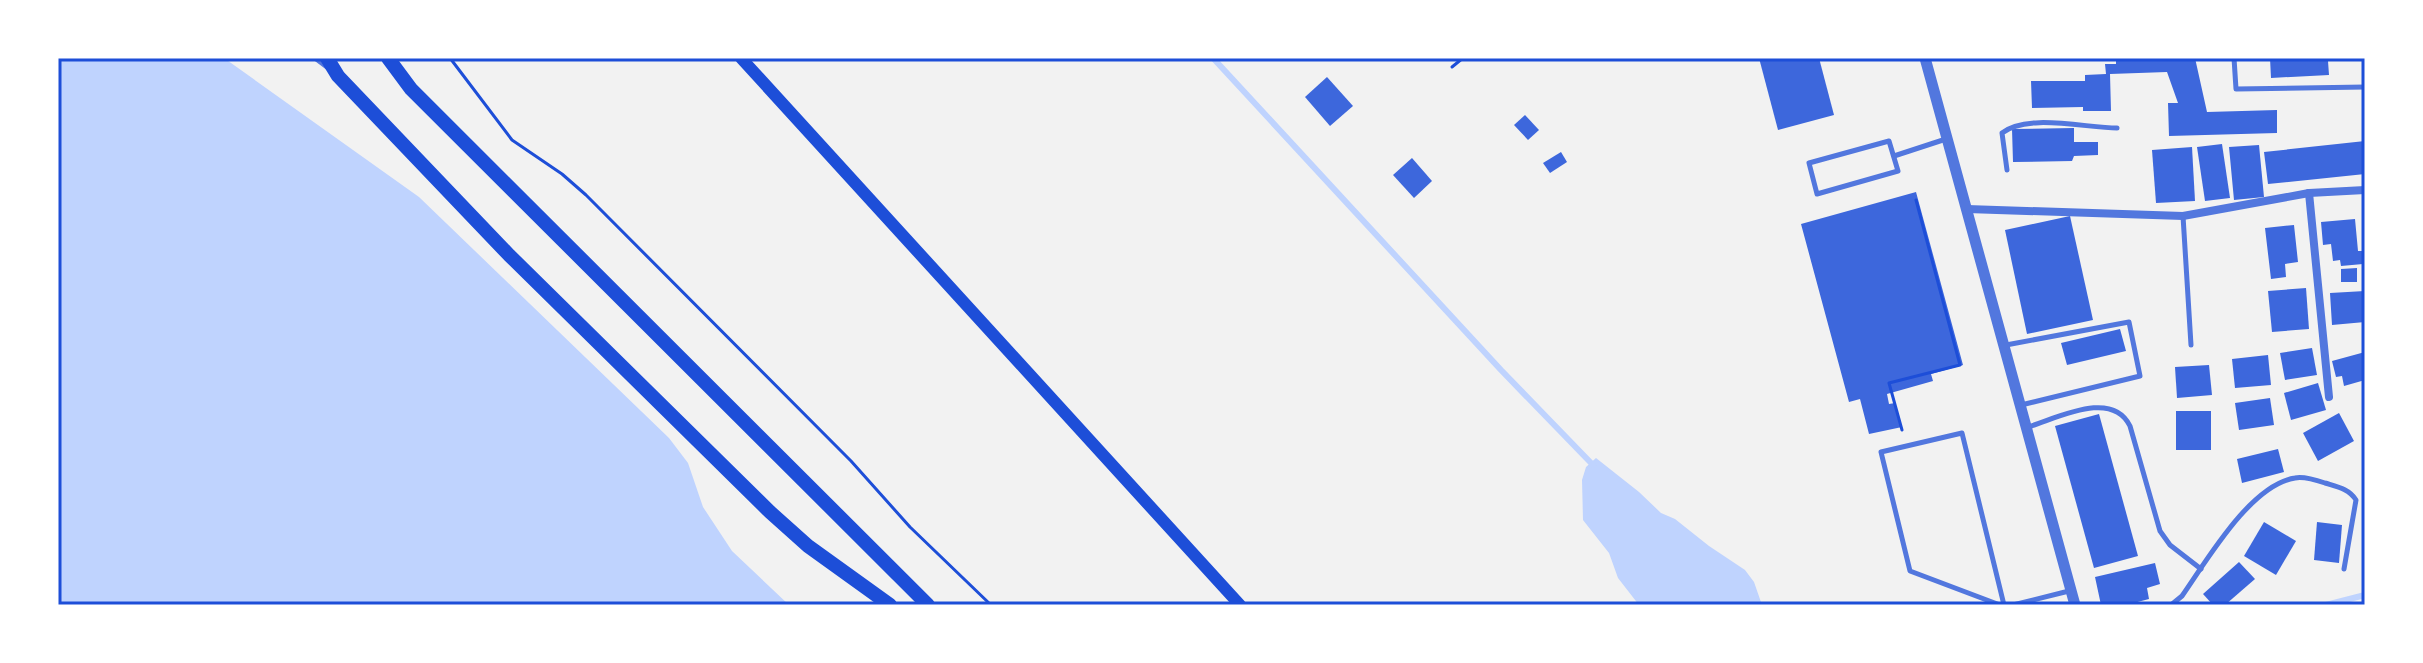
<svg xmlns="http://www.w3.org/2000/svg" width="2423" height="663" viewBox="0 0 2423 663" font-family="Cabin,sans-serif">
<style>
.water{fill:#bfd3fe}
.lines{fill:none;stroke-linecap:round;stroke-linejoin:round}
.stream{stroke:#bfd3fe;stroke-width:6}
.building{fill:#3d67dc}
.path{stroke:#1d4ed8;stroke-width:3}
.service{stroke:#5277de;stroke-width:5}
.minor{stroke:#5277de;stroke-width:8}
.tertiary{stroke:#5277de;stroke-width:11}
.secondary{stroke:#1d4ed8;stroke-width:12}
.primary{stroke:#1d4ed8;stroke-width:14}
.neatline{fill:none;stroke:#1d4ed8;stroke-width:3}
</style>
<rect width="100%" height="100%" fill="#f2f2f2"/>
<g class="water">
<polygon points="58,58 224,58 419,197 669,438 688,463 703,507 732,551 789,605 58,605"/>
<polygon points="1596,458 1639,492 1661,513 1675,519 1709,546 1745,570 1754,582 1762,605 1639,605 1618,578 1609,553 1583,520 1582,480 1586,467"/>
</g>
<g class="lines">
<g class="stream">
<polyline points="1213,58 1501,370 1593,465"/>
<polyline points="2326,605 2365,595"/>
</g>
</g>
<g class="building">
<polygon points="1759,58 1819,58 1834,115 1778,130"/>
<polygon points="2116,58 2195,58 2207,112 2277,110 2277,133 2169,136 2168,103 2178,103 2167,72 2110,74 2111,111 2083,111 2083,107 2032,108 2031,81 2085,81 2085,75 2106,74 2105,64 2116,64"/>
<polygon points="2270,58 2347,58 2347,60 2328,61 2329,75 2271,78"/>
<polygon points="1327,77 1353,106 1330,126 1305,97"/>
<polygon points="1525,115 1539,130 1528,140 1514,125"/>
<polygon points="2074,128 2074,142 2098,142 2098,155 2074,156 2072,161 2013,162 2012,129"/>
<polygon points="2365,141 2365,174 2268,184 2264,152"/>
<polygon points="2222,144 2230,198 2205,201 2197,147"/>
<polygon points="2259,145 2264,197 2234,200 2229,147"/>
<polygon points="2192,147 2195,201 2156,203 2152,150"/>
<polygon points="1561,152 1567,162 1550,173 1543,163"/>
<polygon points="1412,158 1432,181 1414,198 1393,175"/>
<polygon points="1916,192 1963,365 1931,374 1933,381 1887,394 1889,404 1895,403 1902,427 1869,434 1860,399 1849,402 1801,224"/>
<polygon points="2070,216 2093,320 2027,334 2005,230"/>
<polygon points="2355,219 2358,251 2365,251 2365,257 2362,258 2363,264 2341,266 2340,260 2333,261 2331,244 2323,245 2321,222"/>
<polygon points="2294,225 2298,262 2285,264 2286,277 2271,279 2265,228"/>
<polygon points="2357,268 2357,282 2341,282 2341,269"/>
<polygon points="2306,288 2309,329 2272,332 2268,291"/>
<polygon points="2365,291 2365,322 2332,325 2330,293"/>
<polygon points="2120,329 2126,351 2067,365 2061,343"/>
<polygon points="2312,348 2317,375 2285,380 2280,353"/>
<polygon points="2365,352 2365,380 2344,386 2342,376 2336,377 2332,361"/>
<polygon points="2268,355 2271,385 2235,388 2232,359"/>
<polygon points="2209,365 2212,395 2177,398 2175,367"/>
<polygon points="2318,383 2326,410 2291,420 2284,393"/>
<polygon points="2270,398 2274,425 2239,430 2235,403"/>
<rect x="2176" y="411" width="35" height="39"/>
<polygon points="2339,413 2354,441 2318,461 2303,433"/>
<polygon points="2099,414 2138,556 2094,568 2055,426"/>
<polygon points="2278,449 2284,472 2242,483 2237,459"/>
<polygon points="2264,522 2296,541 2276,575 2244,556"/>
<polygon points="2317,522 2342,525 2339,563 2314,560"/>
<polygon points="2239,562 2255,579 2225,605 2213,605 2203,594"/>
<polygon points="2155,563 2160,584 2147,588 2149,599 2126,605 2101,605 2095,577"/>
</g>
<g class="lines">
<g class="path">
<polyline points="450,58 512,140 562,174 586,195 851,461 910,527 991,605"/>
<polyline points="1452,67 1463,58"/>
<polyline points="1902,430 1889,383 1960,365 1916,200"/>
</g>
<g class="service">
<polyline points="315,58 327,67"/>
<polyline points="2234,58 2236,89 2365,87"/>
<polygon points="1889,141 1898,171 1817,194 1809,163"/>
<polyline points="1894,156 1946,139"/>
<path d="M2007 170 2002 133C2027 113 2086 128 2117 128"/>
<polyline points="2183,216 2191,345"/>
<polyline points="2006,345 2129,322 2140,376 2021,405"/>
<path d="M2028 427C2058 418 2112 389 2130 426L2160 531 2170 545 2201 569"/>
<polyline points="2000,605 1910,571 1881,452 1962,433 2004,605"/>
<polyline points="2013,605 2069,591"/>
<path d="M2171 605 2182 596C2206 562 2250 485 2295 478 2304 476 2316 480 2325 483 2338 487 2349 489 2356 500L2344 569"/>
</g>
<g class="minor">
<polyline points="2309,193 2329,397"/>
<polyline points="1967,209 2183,216 2309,193 2365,190"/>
</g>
<polyline class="tertiary" points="1925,58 2075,605"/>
<polyline class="secondary" points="741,58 1240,605"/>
<g class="primary">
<polyline points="327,58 338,76 509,255 770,512 808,546 890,605"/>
<polyline points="388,58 411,89 928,605"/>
</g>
</g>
<rect width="2423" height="663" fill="none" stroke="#ffffff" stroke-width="120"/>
<rect x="60" y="60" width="2303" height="543" class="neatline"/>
</svg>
